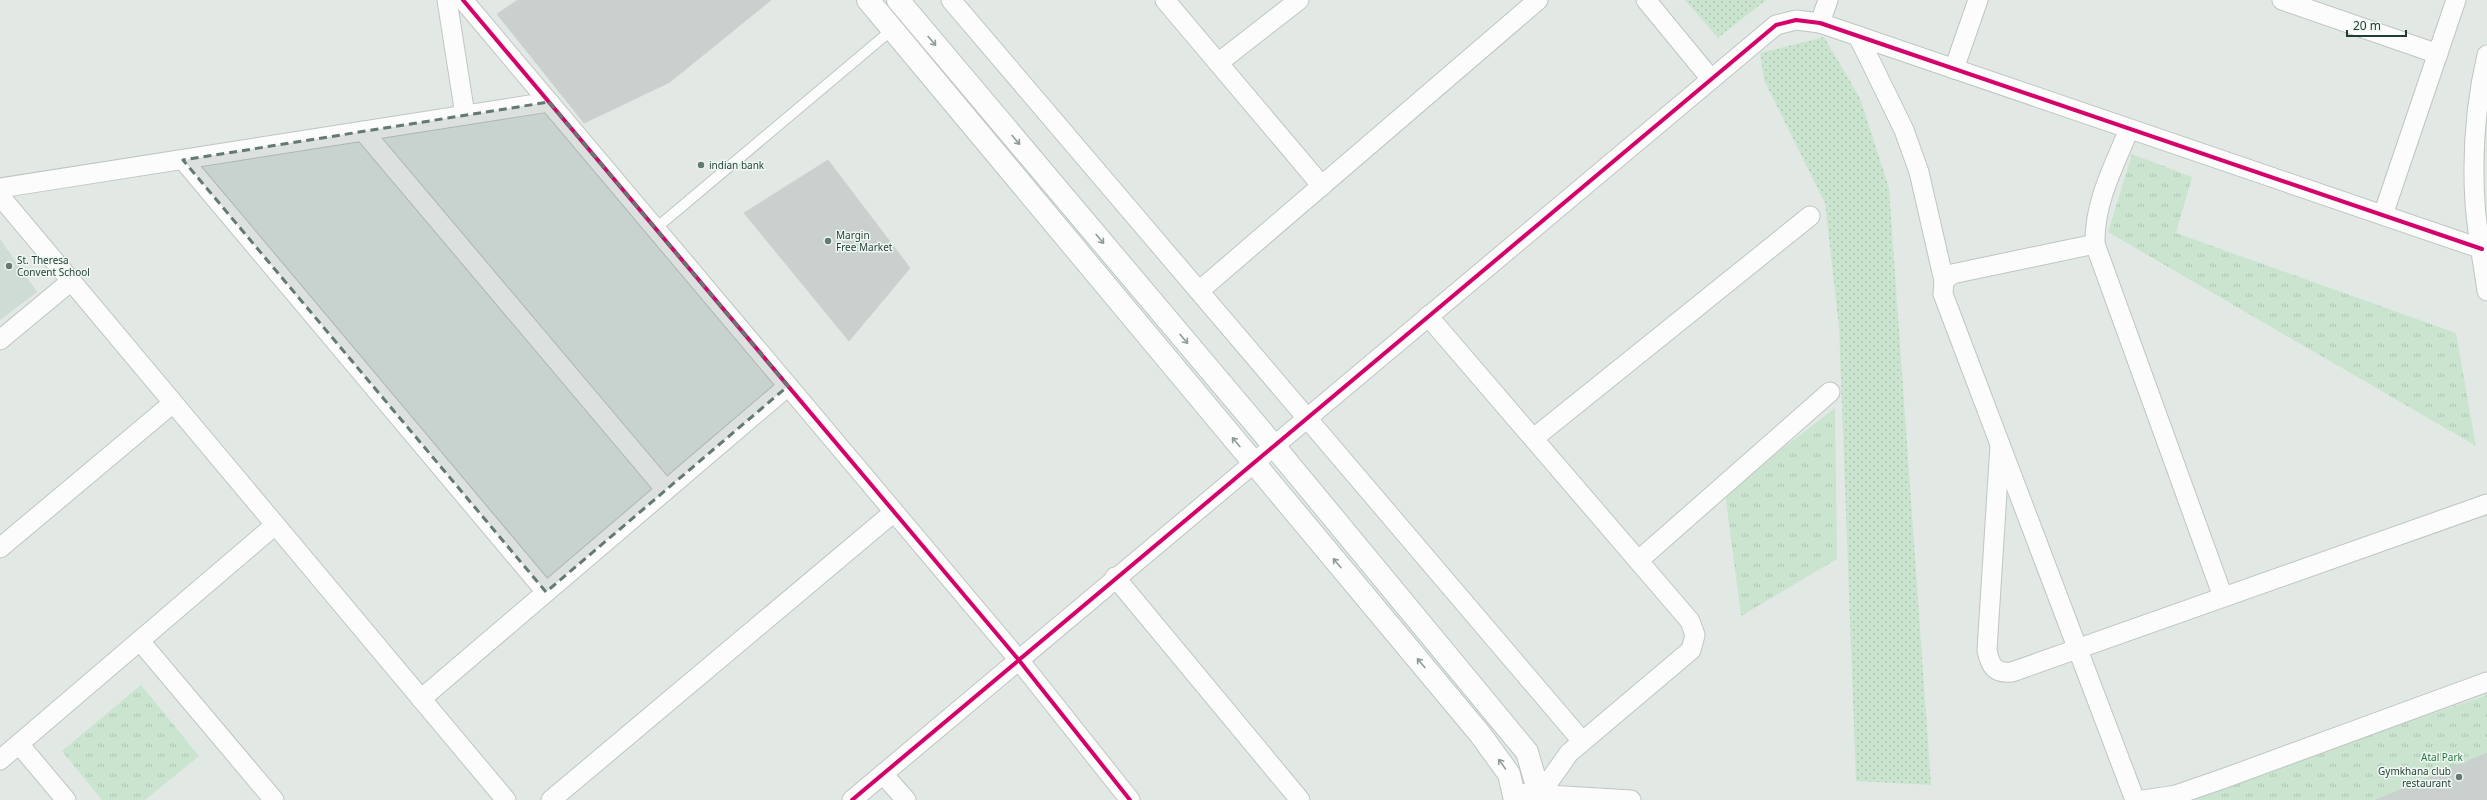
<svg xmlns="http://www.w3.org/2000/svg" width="2487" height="800" viewBox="0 0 2487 800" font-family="'Noto Sans',sans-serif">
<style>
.built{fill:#cfdbd5}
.grass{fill:url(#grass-dots)}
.park{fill:url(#park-tufts)}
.building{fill:#cad0cd;stroke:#cbd2ce}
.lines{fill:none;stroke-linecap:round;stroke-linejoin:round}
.lane-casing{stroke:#bfc6c2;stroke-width:12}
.street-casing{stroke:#bfc6c2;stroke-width:21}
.secondary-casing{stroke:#bec6c2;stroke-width:24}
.lane{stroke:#fbfcfb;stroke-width:10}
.street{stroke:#fbfcfb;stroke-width:19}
.secondary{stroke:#fbfcfb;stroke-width:22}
.cycleway-casing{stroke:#f0f8f3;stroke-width:6}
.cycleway{stroke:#d6006c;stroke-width:4}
.oneway{stroke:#8d9c97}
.marked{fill:#637971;fill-opacity:0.2;stroke:#637971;stroke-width:3;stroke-dasharray:8 5;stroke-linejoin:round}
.poi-dot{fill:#637971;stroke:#f0f8f3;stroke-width:1.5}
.labels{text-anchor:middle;stroke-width:3;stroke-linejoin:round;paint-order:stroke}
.poi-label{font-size:10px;fill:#1f3d33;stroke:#f0f8f3;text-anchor:start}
.park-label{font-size:10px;fill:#26773f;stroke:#f0f8f3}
</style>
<defs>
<pattern id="grass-dots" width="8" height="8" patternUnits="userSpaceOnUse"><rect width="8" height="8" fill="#cae4d0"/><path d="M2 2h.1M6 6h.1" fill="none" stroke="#adc4b3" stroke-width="1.8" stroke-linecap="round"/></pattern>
<pattern id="park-tufts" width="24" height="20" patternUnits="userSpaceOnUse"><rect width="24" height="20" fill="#cae4d0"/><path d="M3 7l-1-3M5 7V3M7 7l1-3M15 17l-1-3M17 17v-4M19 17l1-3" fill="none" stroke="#adc4b3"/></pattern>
</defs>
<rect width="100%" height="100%" fill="#e2e9e5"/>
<polygon class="built" points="0,239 37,292 0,320"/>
<g class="grass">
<polygon points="1685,0 1766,0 1718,38"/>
<polygon points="1824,37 1860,98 1889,188 1931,785 1856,781 1839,327 1825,203 1764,80 1760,53"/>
</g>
<g class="park">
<polygon points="2132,154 2192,177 2176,233 2456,333 2476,446 2108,232"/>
<polygon points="1835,408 1837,559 1741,616 1725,493"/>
<polygon points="141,685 199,756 145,800 102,800 62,751"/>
<polygon points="2487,695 2487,800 2180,800"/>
</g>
<g class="building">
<polygon points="518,0 771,0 670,82 584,123 497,14"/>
<polygon points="828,160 910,268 849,341 744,213"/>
<polygon points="2487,753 2487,800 2376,800"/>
</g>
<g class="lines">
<g class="lane-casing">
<polyline id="lane" points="655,229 894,28"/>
</g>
<g class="street-casing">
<g id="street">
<polyline points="447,0 465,115"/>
<polyline points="463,0 1018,659 1130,800"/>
<polyline points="951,0 1582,741"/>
<polyline points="1165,0 1322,186"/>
<polyline points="1646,0 1711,79"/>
<polyline points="2282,0 2438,54"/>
<polyline points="1820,23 1828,0"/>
<polyline points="1858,36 1904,130 1919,172 1944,281"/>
<path d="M2487 55C2476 102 2472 155 2475 203 2477 232 2483 262 2487 291"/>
<polyline points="1218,63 1299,0"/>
<polyline points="1954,69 1978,0"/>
<path d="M2129 129C2114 167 2094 202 2095 244L2223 597"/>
<polyline points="363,131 666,490"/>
<polyline points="183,160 546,592"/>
<polyline points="0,188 549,102"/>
<polyline points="0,196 506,800"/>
<polyline points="2383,215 2456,0"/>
<polyline points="2095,244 1952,274 1944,281 1943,294 2135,800"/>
<polyline points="1199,291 1538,0"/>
<polyline points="1428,316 1690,621 1695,635 1691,650 1569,753 1540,794"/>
<polyline points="0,340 70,282"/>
<polyline points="1534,438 1810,216"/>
<path d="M2000 445 1987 650C1990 666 1995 674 2012 672L2487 504"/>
<polyline points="0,548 173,403"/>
<polyline points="1639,560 1830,392"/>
<polyline points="1115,577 1300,800"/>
<polyline points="140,641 274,800"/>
<polyline points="421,699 788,386"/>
<polyline points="19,744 66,800"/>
<polyline points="0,760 275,525"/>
<polyline points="883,774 906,800"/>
<polyline points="1514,793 1631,800"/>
<polyline points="551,800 894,512"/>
<polyline points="852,800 1776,25 1796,20 1820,23 2482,249"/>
<polyline points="2144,800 2176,795 2225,778 2487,682"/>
</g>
</g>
<g class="secondary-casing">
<g id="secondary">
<polyline points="868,0 1480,734 1509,774 1515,800"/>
<polyline points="898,0 1274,446 1527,752 1541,800"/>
</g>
</g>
<use href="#lane" class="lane"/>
<use href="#street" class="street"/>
<use href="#secondary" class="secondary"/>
<g class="cycleway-casing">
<g id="cycleway">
<polyline points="463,0 1018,659 1130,800"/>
<polyline points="852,800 1776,25 1796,20 1820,23 2482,249"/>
</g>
</g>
<use href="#cycleway" class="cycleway"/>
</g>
<defs><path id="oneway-shaft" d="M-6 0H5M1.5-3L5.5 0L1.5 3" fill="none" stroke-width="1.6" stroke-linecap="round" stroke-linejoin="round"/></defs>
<g class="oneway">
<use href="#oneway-shaft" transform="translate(932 41) rotate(50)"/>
<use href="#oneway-shaft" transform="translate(1016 140) rotate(50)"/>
<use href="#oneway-shaft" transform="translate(1100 239) rotate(50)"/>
<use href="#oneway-shaft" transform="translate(1184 339) rotate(50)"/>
<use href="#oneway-shaft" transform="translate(1236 442) rotate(-130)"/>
<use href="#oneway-shaft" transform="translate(1337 563) rotate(-130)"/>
<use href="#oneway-shaft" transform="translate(1421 663) rotate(-130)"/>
<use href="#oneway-shaft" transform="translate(1502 764) rotate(-125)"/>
</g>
<path class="marked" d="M549 102 788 386 546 592 183 160Z"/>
<g class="poi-dot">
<circle cx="701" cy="165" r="4"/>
<circle cx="828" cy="241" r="4"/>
<circle cx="9" cy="266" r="4"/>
<circle cx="2459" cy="777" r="4"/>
</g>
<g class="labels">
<g class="poi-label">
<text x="709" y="169">indian bank</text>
<text x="836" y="239">Margin<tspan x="836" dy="12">Free Market</tspan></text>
<text x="17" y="264">St. Theresa<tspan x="17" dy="12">Convent School</tspan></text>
<text x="2451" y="775" text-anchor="end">Gymkhana club<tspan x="2451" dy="12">restaurant</tspan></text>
</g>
<g class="park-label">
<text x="2442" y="761">Atal Park</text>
</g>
</g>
<path d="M2347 30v6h59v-6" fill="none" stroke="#1f3d33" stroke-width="2"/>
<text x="2353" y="30" font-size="12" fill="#1f3d33" stroke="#f0f8f3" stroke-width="3" paint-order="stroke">20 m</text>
</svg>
